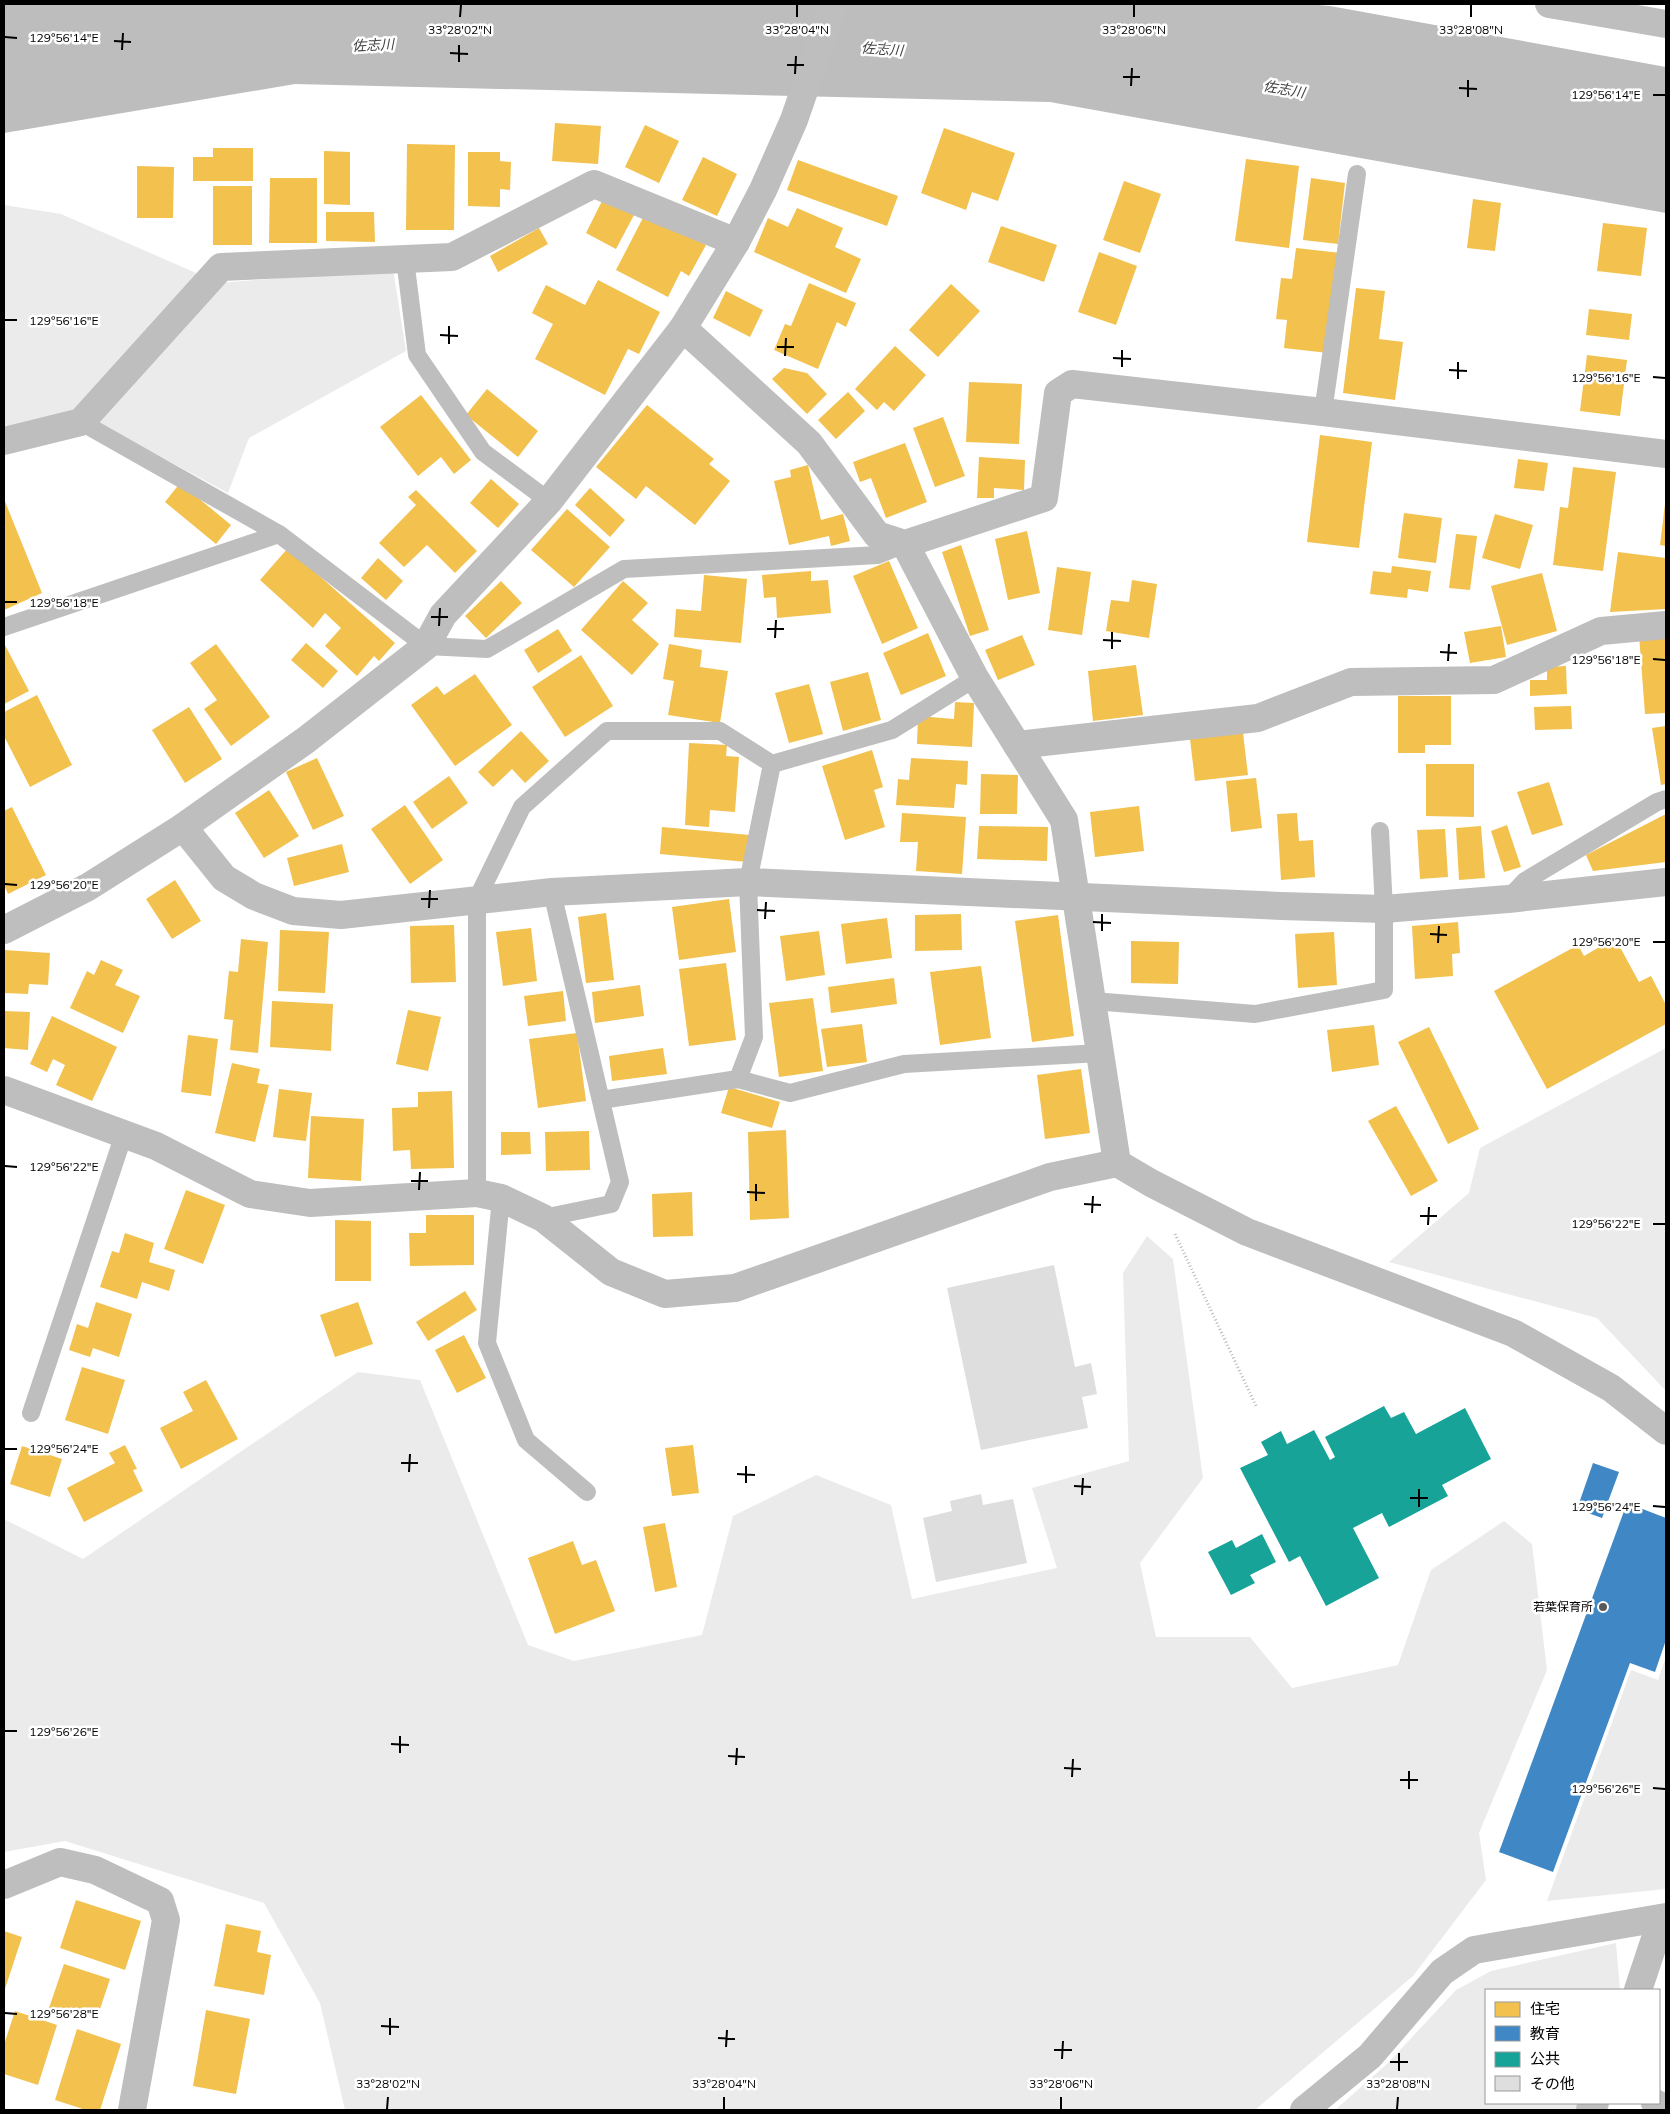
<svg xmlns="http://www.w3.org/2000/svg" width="1670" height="2114" viewBox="0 0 1670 2114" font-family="Mulish,'Noto Sans JP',sans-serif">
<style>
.green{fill:#ebebeb}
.water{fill:#bdbdbd}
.homes{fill:#f2c14e}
.schools{fill:#3f88c5}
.public{fill:#17a398}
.building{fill:#dedede}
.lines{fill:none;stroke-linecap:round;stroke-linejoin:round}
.path{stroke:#b9b9b9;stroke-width:3;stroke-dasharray:1 2.5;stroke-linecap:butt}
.service{stroke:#bebebe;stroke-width:18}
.minor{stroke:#bebebe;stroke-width:28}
.tertiary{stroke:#bebebe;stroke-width:28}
.ticks{fill:none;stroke:#000;stroke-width:2}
.poi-dot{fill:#595959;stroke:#fff;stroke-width:2}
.labels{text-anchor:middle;stroke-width:5;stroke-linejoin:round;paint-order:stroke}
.poi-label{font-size:12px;fill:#000;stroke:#fff;text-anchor:end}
.water-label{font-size:14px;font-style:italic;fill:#424242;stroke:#fff}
.ticks-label{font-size:12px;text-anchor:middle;fill:#000;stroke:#fff;stroke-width:5;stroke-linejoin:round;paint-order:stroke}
</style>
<rect width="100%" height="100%" fill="#fff"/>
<g class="green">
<polygon points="4,205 61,214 219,283 393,269 406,351 249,438 228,493 76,411 4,430"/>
<polygon points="1666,1048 1666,1391 1597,1318 1389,1262 1469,1193 1480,1148"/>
<polygon points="1147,1236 1173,1259 1203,1478 1140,1563 1156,1637 1250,1637 1292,1688 1398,1665 1431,1570 1504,1521 1532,1544 1547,1670 1479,1833 1486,1880 1413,1976 1255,2110 345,2110 320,2003 264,1903 65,1841 4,1852 4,1519 83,1559 358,1372 420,1380 528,1645 574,1661 702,1635 733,1516 816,1475 891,1505 912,1599 1057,1568 1032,1488 1129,1461 1123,1273"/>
<polygon points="1666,1657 1666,1889 1547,1901 1631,1670 1658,1680"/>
<polygon points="1616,1943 1620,1990 1486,1990 1486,2103 1581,2103 1575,2110 1335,2110 1388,2063 1456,1990 1491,1971"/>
</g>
<polygon class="water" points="4,4 1307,4 1330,6 1666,67 1666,213 1050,102 295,84 4,133"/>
<g class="homes">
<polygon points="555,123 601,126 598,164 552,161"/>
<polygon points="645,125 679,141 659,183 625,167"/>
<polygon points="944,128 1015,153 998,201 972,192 966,210 921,193"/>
<polygon points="407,144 455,145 454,230 406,230"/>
<polygon points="213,148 253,148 253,181 193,181 193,157 213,157"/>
<polygon points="324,151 350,152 350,205 324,204"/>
<polygon points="468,152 500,152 500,161 511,162 510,190 500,189 500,207 468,206"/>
<polygon points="703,157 737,174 717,216 682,200"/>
<polygon points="1246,159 1299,166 1289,248 1235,241"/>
<polygon points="798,160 898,196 887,226 787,190"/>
<polygon points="137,166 174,167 173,218 137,218"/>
<polygon points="270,178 317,178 317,243 269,243"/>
<polygon points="1311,178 1345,183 1338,244 1303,240"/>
<polygon points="1124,181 1161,194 1140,253 1103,240"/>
<rect x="213" y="186" width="39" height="59"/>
<polygon points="603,199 634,215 616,249 586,233"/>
<polygon points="1473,199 1501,203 1495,251 1467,248"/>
<polygon points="797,208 843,228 835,247 861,259 846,293 754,252 768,218 788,227"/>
<polygon points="326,212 374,212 375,242 326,241"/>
<polygon points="645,214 706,245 689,276 681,271 668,297 616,270"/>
<polygon points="1603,223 1647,228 1641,276 1597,271"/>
<polygon points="1001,226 1057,245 1044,282 988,262"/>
<polygon points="539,228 548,244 498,272 490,256"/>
<polygon points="1296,248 1341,253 1328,353 1284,348 1287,320 1276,319 1281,278 1292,279"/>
<polygon points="1099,252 1137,266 1116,325 1078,312"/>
<polygon points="598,280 660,312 639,354 628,349 605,395 535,359 553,324 532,313 546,285 585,305"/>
<polygon points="809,283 856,303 846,327 837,322 818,369 774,350 785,324 791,326"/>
<polygon points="951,284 980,311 938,357 909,330"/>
<polygon points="1356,288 1385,291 1379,339 1403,342 1395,400 1343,393"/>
<polygon points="726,291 763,310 750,337 713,318"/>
<polygon points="1589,309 1632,314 1629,340 1586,335"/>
<polygon points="895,346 926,375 894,411 884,402 877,410 855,389"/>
<polygon points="1587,355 1627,360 1620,416 1580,411"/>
<polygon points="784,368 807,373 827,394 807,414 772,379"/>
<polygon points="969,382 1022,384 1019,444 966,442"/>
<polygon points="487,389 538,431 518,457 466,415"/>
<polygon points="848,392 865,411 836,439 818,420"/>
<polygon points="421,395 471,460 454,474 441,457 418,476 380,427"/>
<polygon points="647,405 714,459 709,464 730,481 695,525 646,486 636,499 596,467"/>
<polygon points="943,417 965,476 935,487 913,428"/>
<polygon points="1320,435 1372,442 1359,548 1307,542"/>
<polygon points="905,443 927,502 886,518 871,478 860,482 853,462"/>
<polygon points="979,457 1025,460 1024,490 994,488 994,498 977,498"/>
<polygon points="1518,459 1548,463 1544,491 1514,488"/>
<polygon points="808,465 821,520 843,514 850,541 831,546 829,536 789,545 774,481 791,477 790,470"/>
<polygon points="1573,467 1616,472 1603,571 1553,565 1560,507 1568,508"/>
<polygon points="491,479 519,504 498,528 470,503"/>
<polygon points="180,483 231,525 216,544 165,502"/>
<polygon points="590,488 625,520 610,537 575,505"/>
<polygon points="416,490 477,551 455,573 427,545 404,567 379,543 416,505 408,497"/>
<polygon points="4,499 42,593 4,610"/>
<polygon points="1665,504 1666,504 1666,546 1660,545"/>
<polygon points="567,509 610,547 574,587 531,550"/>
<polygon points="1404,513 1442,518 1436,563 1398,558"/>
<polygon points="1495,514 1533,525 1520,569 1482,558"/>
<polygon points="1027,531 1040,593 1008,600 995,539"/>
<polygon points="1456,534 1477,536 1470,590 1449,588"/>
<polygon points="961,545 989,630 970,636 942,552"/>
<polygon points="288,548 395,643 379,661 374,656 357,676 325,646 341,628 325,613 313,628 260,580"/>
<polygon points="1618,552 1666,558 1666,609 1610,612"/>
<polygon points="378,558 403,581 386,600 361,578"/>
<polygon points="889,561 918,628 882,644 853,576"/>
<polygon points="1392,566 1431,571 1428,592 1408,589 1407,598 1370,594 1373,571 1391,573"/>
<polygon points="1057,567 1091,572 1082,635 1048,630"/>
<polygon points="811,571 811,581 828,580 831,613 777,618 776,597 764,598 762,575"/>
<polygon points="1542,573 1557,631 1507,645 1491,586"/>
<polygon points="704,575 747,579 741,643 674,637 676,609 701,611"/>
<polygon points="1132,580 1157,584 1149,638 1106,631 1111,600 1129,602"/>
<polygon points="501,581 522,603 486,638 465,616"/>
<polygon points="623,581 648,603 632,620 659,644 632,675 581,630"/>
<polygon points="1501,626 1506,657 1470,663 1464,632"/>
<polygon points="558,629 572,651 538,673 524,650"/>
<polygon points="928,633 946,676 901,695 883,653"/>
<polygon points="1666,633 1666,713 1645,714 1639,635"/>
<polygon points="1022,635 1035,665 998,680 985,650"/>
<polygon points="306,643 338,671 323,688 291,660"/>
<polygon points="216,644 270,717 231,746 204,709 217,700 190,663"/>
<polygon points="669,644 702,650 700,667 728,671 720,723 668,715 674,681 663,679"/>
<polygon points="5,645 29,691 4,704 4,646"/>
<polygon points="581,655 613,706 565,737 532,687"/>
<polygon points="1136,665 1143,715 1093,721 1088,671"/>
<polygon points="1566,666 1567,694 1530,696 1530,680 1547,680 1547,667"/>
<polygon points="868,672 881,720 843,731 830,682"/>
<polygon points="475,674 512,725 455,766 411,705 437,686 444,695"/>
<polygon points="809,684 823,734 789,743 775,693"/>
<polygon points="37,695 72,765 30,787 4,736 4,712"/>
<polygon points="1398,696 1451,696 1451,745 1425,745 1425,753 1398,753"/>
<polygon points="955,702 974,703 972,747 917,744 918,716 954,719"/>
<polygon points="1571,706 1572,729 1535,730 1534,707"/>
<polygon points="189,707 222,759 185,783 152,730"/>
<polygon points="1666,726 1666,784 1661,785 1652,728"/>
<polygon points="521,731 549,761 525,783 512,769 493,787 478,772"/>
<polygon points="1243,733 1248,775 1195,781 1190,739"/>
<polygon points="689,743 727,745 726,756 739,757 735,812 710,810 709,827 685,825"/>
<polygon points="872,750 883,787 874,790 885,827 845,840 822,766"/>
<polygon points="317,758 344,816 313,830 286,772"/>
<polygon points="911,758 968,761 967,785 956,784 954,808 896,805 898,779 909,780"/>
<polygon points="1426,764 1474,764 1474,817 1426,816"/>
<polygon points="981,774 1018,775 1017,814 980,814"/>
<polygon points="449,776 468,803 432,829 413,802"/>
<polygon points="1256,778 1262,828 1231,832 1226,781"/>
<polygon points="1549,782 1563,825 1532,835 1517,792"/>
<polygon points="269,790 299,836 264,858 235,813"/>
<polygon points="405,805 443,860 410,884 371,829"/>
<polygon points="1139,806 1144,851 1095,857 1090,812"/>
<polygon points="12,807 46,875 8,894 4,885 4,811"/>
<polygon points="902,813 966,817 962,874 916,871 918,842 900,842"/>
<polygon points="1297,813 1299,841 1313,840 1315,877 1281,880 1277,814"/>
<polygon points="1666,814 1666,862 1593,871 1586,855"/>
<polygon points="1507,825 1521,867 1504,872 1491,831"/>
<polygon points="979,826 1048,827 1047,861 977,859"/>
<polygon points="1481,826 1485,878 1459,880 1456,828"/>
<polygon points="662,827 750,835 747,862 660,854"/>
<polygon points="1445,829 1448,877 1420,879 1417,830"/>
<polygon points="342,844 349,872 294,886 287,858"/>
<polygon points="175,880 201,921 172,939 146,899"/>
<polygon points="729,899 736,952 679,960 672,907"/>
<polygon points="606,913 614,980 586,983 578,917"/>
<polygon points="961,914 962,950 915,951 915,915"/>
<polygon points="1058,915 1074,1036 1032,1042 1015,921"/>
<polygon points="887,918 892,958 846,964 841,924"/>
<polygon points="1458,922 1460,953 1452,954 1453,976 1415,979 1412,926"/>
<polygon points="454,925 456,982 411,983 410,926"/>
<polygon points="531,928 537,981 503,986 496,932"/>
<polygon points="280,930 329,932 325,993 278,991"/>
<polygon points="819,931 825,975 786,981 780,936"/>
<polygon points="1334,932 1337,985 1298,988 1295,934"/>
<polygon points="1615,938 1639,982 1651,976 1666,1005 1666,1024 1547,1089 1494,991 1578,945 1584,956"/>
<polygon points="241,939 268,942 258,1053 230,1050 233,1020 224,1019 229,971 238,972"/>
<polygon points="1131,941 1179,942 1178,984 1131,983"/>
<polygon points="4,950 50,953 48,985 29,984 28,994 4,993"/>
<polygon points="101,960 123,970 115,985 140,996 123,1033 70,1008 87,971 94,975"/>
<polygon points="726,963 736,1040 689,1046 679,969"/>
<polygon points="981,966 991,1038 940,1045 930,972"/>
<polygon points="894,978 897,1004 831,1013 828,987"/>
<polygon points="640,985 644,1016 595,1023 592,992"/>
<polygon points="563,991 566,1021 528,1026 524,996"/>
<polygon points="813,998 823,1071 779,1077 769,1003"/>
<polygon points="272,1001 333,1004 331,1051 270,1047"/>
<polygon points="408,1010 441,1017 428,1071 396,1064"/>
<polygon points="4,1011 30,1012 28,1050 4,1048"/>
<polygon points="52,1016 117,1047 92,1101 56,1085 65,1065 53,1059 47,1072 30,1064"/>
<polygon points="862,1024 867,1062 827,1067 821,1029"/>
<polygon points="1374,1025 1379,1065 1332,1072 1327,1030"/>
<polygon points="1429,1027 1479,1129 1448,1144 1398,1042"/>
<polygon points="577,1033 586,1101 538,1108 529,1039"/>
<polygon points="188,1035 218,1039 211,1096 181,1092"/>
<polygon points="663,1048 667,1074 612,1081 609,1056"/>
<polygon points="232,1063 260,1069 257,1083 269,1085 255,1142 215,1133"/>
<polygon points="1081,1069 1090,1133 1045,1139 1037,1075"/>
<polygon points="729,1087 780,1102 772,1128 721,1113"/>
<polygon points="279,1089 312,1093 306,1141 273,1137"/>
<polygon points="452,1091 454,1168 411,1169 410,1150 393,1151 392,1108 418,1107 418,1092"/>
<polygon points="1396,1106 1438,1181 1411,1196 1368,1121"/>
<polygon points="311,1116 364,1119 361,1181 308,1178"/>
<polygon points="786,1130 789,1218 750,1220 748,1132"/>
<polygon points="589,1131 590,1170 546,1171 545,1132"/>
<polygon points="501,1132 530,1132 531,1154 501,1155"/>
<polygon points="186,1190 225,1205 203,1264 164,1249"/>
<polygon points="692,1192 693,1236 653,1237 652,1194"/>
<polygon points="426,1215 474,1215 474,1265 410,1266 409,1233 426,1233"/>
<polygon points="335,1220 371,1221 371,1281 335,1281"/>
<polygon points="125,1233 154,1243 149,1262 175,1270 169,1291 142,1282 137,1299 100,1287 112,1251 119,1253"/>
<polygon points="465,1291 477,1310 428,1341 416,1322"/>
<polygon points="96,1302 132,1314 119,1357 93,1348 90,1357 69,1350 77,1324 88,1328"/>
<polygon points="358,1302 373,1344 335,1357 320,1315"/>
<polygon points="464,1335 486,1378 457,1393 435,1350"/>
<polygon points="82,1367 125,1380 108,1434 65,1420"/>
<polygon points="206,1380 238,1439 181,1469 160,1428 193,1411 183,1392"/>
<polygon points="125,1445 137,1469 133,1470 143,1491 84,1522 67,1488 115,1463 109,1453"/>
<polygon points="693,1445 699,1493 672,1496 665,1448"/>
<polygon points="22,1446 62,1459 50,1497 10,1484"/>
<polygon points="665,1523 677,1587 655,1592 643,1527"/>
<polygon points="573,1541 582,1565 596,1560 615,1611 555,1634 528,1558"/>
<polygon points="76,1900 141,1921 125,1970 60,1948"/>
<polygon points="226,1924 261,1931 257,1952 271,1955 264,1995 214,1986"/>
<polygon points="4,1931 22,1937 4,1992"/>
<polygon points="64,1964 110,1979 99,2012 84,2007 81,2017 49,2008"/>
<polygon points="206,2010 250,2019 236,2094 193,2086"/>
<polygon points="15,2011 57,2025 38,2085 4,2074 4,2045"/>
<polygon points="77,2029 121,2044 100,2110 86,2110 55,2100"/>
</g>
<g class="schools">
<polygon points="1593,1463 1619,1472 1602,1518 1577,1509"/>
<polygon points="1627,1503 1666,1518 1666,1640 1655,1672 1630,1663 1553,1872 1499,1852"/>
</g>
<g class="public">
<polygon points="1384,1406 1391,1418 1404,1412 1416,1434 1465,1408 1491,1459 1442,1485 1448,1496 1389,1527 1382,1513 1353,1528 1379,1578 1326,1606 1300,1556 1289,1562 1240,1468 1268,1455 1261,1442 1281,1431 1287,1444 1314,1430 1330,1460 1335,1457 1325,1437"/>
<polygon points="1262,1534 1276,1562 1250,1575 1255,1583 1231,1595 1208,1552 1232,1540 1236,1548"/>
</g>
<g class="building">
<polygon points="1054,1265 1075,1367 1091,1363 1097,1394 1082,1397 1088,1428 981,1450 947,1288"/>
<polygon points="981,1494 983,1505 1013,1499 1027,1563 936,1582 923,1518 952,1511 950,1501"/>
</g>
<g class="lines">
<polyline class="path" points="1175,1234 1257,1408"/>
<g class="service">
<polyline points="405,259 417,355 483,452 549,501"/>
<polyline points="1323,412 1357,174"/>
<polyline points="81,422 279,534 426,646 487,649 624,569 878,555 905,544"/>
<polyline points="4,627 279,534"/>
<polyline points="1508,899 1525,881 1657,802 1666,799"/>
<polyline points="1093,1001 1255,1014 1384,990 1384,909 1380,831"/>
<polyline points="738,1079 754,1037 748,882 772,764"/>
<polyline points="601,1100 738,1079 790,1093 904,1064 1100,1053"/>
<polyline points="477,1193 477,899 522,807 607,731 720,731 772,764 892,730 975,678"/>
<polyline points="501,1198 487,1343 526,1440 587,1492"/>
<polyline points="543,1218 611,1204 620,1182 552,892"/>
<polyline points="31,1413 124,1134"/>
</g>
<g class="minor">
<polyline points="1549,4 1666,24"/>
<polyline points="683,328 809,443 877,535 905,544 1044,498 1058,393 1072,384 1323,412"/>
<polyline points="4,441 81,422 221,267 452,257 594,184 736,242"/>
<polyline points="905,544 975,678 1064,820 1117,1163"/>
<polyline points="1017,745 1258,718 1351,682 1494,680 1601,631 1666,625"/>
<polyline points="183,827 224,878 254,896 293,911 341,915 552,892 748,882 1281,906 1384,909 1508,899 1666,882"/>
<polyline points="4,930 88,887 183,827 306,740 426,646 443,615 549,501 683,328 736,242 763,190 794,120 834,4"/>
<polyline points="4,1090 156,1146 250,1194 310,1203 477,1193 501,1198 543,1218 611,1272 665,1294 735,1288 1050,1177 1117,1163 1151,1183 1247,1232 1513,1333 1611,1388 1666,1431"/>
<polyline points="4,1885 60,1862 95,1870 160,1901 166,1920 132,2110"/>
<polyline points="1638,1990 1662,1918"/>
<polyline points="1655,2103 1666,2109"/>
<polyline points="1304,2110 1370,2056 1442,1972 1474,1950 1666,1917"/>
<polyline points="1590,2110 1595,2103"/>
</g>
<polyline class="tertiary" points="1323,412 1666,454"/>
</g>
<path class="ticks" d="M460 17 461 5M797 17V5M1134 17V5M1471 17V5M5 37 17 38M114 41 131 42M122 50 123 33M450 53 468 54M459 62V45M787 65H804M795 74 796 56M1123 77H1140M1131 86 1132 68M1459 88 1477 89M1653 95H1665M1468 97V80M5 320H17M440 335 458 336M449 344V326M777 347H794M785 356 786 338M1113 358 1131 359M1122 367V350M1449 370 1467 371M1653 377 1665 378M1458 379V362M5 602H17M431 617H448M439 626 440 608M767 629H784M775 638 776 620M1103 640 1121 641M1112 649V632M1440 652 1457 653M1653 659 1665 660M1448 661 1449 644M5 884 17 885M421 899H438M429 908 430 890M757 910 775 911M765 919 766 902M1093 922 1111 923M1102 931V914M1430 934 1447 935M1653 942H1665M1438 943 1439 926M5 1166 17 1167M411 1181H428M419 1190 420 1172M747 1192 765 1193M756 1201V1184M1084 1204 1101 1205M1092 1213 1093 1196M1420 1216H1437M1653 1224H1665M1428 1225 1429 1207M5 1449H17M401 1463H418M409 1472 410 1454M737 1474 755 1475M746 1483V1466M1074 1486 1091 1487M1082 1495 1083 1478M1410 1498H1428M1653 1506 1665 1507M1419 1507V1489M5 1731H17M391 1744 409 1745M400 1753V1736M728 1756 745 1757M736 1765 737 1748M1064 1768 1081 1769M1072 1777 1073 1759M1400 1780H1418M1653 1788 1665 1789M1409 1789V1771M5 2013 17 2014M381 2026 399 2027M390 2035V2018M718 2038 735 2039M726 2047 727 2030M1054 2050H1072M1062 2059 1063 2041M1390 2062H1408M1399 2071V2053M387 2109 388 2097M724 2109V2097M1061 2109V2097M1397 2109 1398 2097"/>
<circle class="poi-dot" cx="1603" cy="1607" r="5"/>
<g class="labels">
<g class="poi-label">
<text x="1593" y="1611">若葉保育所</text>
</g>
<g class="water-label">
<text transform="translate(373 45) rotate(-3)" y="5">佐志川</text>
<text transform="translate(882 49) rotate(4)" y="5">佐志川</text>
<text transform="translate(1284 89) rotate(10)" y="5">佐志川</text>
</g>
</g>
<g class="ticks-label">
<text x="460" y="34">33°28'02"N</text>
<text x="797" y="34">33°28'04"N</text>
<text x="1134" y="34">33°28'06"N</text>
<text x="1471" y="34">33°28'08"N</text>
<text x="64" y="42">129°56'14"E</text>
<text x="1606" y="99">129°56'14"E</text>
<text x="64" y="325">129°56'16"E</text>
<text x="1606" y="382">129°56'16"E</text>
<text x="64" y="607">129°56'18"E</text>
<text x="1606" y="664">129°56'18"E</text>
<text x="64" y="889">129°56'20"E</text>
<text x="1606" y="946">129°56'20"E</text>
<text x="64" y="1171">129°56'22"E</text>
<text x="1606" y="1228">129°56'22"E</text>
<text x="64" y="1453">129°56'24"E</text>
<text x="1606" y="1511">129°56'24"E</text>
<text x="64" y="1736">129°56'26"E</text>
<text x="1606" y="1793">129°56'26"E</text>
<text x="64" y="2018">129°56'28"E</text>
<text x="388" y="2088">33°28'02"N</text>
<text x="724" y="2088">33°28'04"N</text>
<text x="1061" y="2088">33°28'06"N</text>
<text x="1398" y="2088">33°28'08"N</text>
</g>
<rect width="1670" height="2114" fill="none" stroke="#000000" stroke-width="10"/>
<rect x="1485" y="1989" width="175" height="115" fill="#ffffff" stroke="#999999"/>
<rect x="1495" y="2002" width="25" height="15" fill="#f2c14e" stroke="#999999"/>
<text x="1530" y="2014" font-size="15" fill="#000000">住宅</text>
<rect x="1495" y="2026" width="25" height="15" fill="#3f88c5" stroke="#999999"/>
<text x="1530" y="2039" font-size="15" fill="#000000">教育</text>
<rect x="1495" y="2052" width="25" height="15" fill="#17a398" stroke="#999999"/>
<text x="1530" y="2064" font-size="15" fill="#000000">公共</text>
<rect x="1495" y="2076" width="25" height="15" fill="#dedede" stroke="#999999"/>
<text x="1530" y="2089" font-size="15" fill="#000000">その他</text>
</svg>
